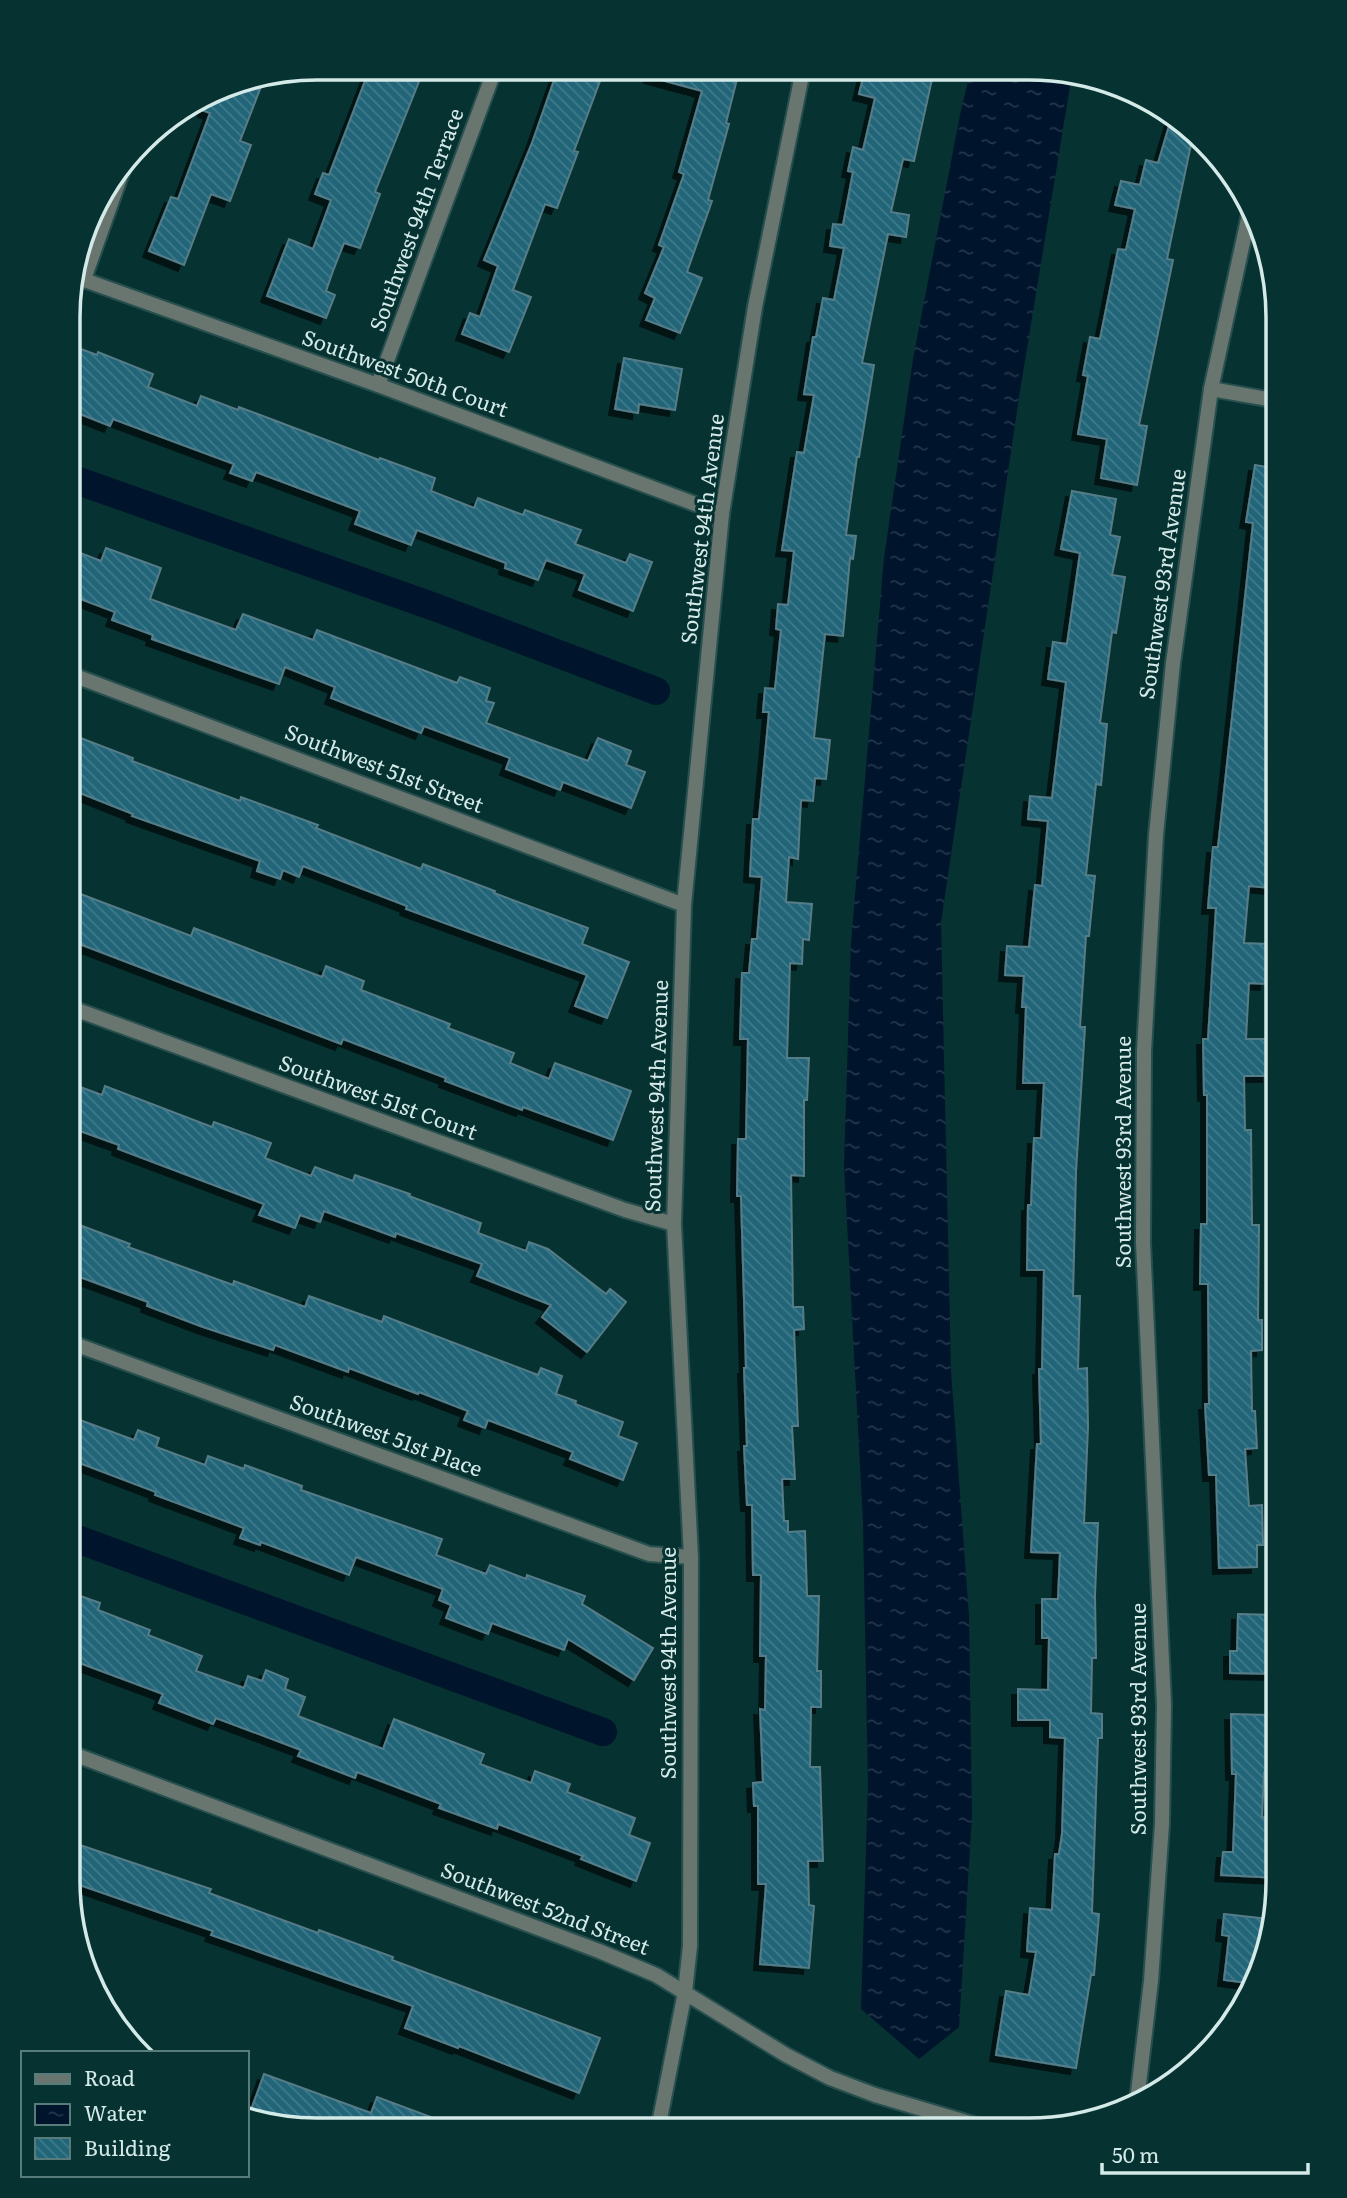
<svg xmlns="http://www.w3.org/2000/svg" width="1347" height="2198" viewBox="0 0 1347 2198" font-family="Literata,serif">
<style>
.water{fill:url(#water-ripples)}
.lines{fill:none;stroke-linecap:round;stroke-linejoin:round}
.canal{stroke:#00142c;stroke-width:28}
.building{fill:url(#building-back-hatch);stroke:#577c88;stroke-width:2;filter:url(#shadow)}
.street-casing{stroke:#274f4e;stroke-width:18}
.street{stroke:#68766f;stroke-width:14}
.labels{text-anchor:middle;stroke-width:6;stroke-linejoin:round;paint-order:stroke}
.street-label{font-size:21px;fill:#d4eae8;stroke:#063231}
.rim{fill:none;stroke:#d4eae8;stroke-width:3.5}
</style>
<defs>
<pattern id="water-ripples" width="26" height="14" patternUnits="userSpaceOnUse" patternTransform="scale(1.75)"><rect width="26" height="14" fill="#00142c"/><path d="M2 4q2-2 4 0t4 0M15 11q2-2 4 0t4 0" fill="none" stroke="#24364b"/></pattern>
<pattern id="building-back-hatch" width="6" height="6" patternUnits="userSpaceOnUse" patternTransform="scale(1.75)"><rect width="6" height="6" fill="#206578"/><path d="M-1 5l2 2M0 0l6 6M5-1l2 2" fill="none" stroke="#407b8b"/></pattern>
<filter id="shadow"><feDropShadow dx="-6" dy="6" stdDeviation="0" flood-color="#0009"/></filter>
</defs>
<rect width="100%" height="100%" fill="#063231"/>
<polygon class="water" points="971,70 1062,70 1072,74 1020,391 941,922 951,1371 969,1616 972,1815 959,2027 919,2059 861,2009 868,1784 863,1522 844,1166 851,942 884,558 913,359 961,110"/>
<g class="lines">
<g class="canal">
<polyline points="70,478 440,609 656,691"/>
<polyline points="69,1536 603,1732"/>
</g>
</g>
<g class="building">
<polygon points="370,68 424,69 375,192 380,194 360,248 344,243 333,271 326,291 335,295 326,318 267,296 289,239 313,249 331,200 315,194 323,173 329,175"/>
<polygon points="558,69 566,69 600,81 574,151 578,152 557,208 545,204 513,290 531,297 509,352 462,334 470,313 480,317 490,289 498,266 484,260 532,143"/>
<polygon points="651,69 716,69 738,75 726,123 729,124 708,200 712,201 687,272 702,278 680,333 646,320 655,298 645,293 664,247 659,245 684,174 679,172 702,91 650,77"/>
<polygon points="865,70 934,70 914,161 903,159 891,212 909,215 906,237 888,234 862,363 874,365 859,457 857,457 846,535 856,536 853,559 850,558 843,636 825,634 814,738 830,740 826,779 815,778 813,801 801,800 798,859 789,857 786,902 812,904 809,940 803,939 802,964 790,963 787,1058 809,1058 807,1100 804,1100 804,1176 791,1175 793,1307 803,1307 804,1329 794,1330 798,1426 792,1426 795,1479 782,1479 784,1521 788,1521 788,1532 805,1531 807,1596 819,1596 817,1671 821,1671 821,1707 811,1707 810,1767 820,1767 823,1861 808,1861 809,1905 814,1906 809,1968 760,1964 766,1884 758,1884 758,1806 754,1806 753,1783 763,1782 760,1709 765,1710 766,1656 760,1656 761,1575 753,1575 752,1505 747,1505 744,1446 747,1446 744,1368 746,1368 741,1196 737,1196 738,1139 746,1139 748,1039 740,1039 742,973 749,973 752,939 757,939 762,877 750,876 753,819 759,819 769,712 763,712 765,688 775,689 781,630 776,629 778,604 788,605 794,551 782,550 797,452 804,453 814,395 804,394 813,337 816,337 823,298 834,300 844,248 830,246 833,224 843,225 853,172 848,171 853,147 863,150 875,98 859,94"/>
<polygon points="264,79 240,141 251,145 230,201 211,194 184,265 149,251 171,197 178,199 210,113 204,111 210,95 223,87"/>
<polygon points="1172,116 1181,120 1193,135 1167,259 1173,260 1139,425 1147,426 1137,485 1101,478 1107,439 1078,434 1088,376 1083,375 1090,337 1100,339 1118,249 1126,250 1135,209 1115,205 1121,181 1140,185 1146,160 1158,163"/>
<polygon points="70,345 97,355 98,352 153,374 148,387 197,406 201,396 238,410 239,407 379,460 380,458 435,478 431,491 474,508 478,498 523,515 525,510 581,530 575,544 626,563 630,554 652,562 633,611 579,590 585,574 546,560 538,580 505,568 506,563 417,530 411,545 355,524 360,511 256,472 252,481 230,473 234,464 113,419 110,426 70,410"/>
<polygon points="624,358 682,369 675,410 639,404 638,413 615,409"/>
<polygon points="1255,465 1279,469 1279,712 1274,756 1279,756 1279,799 1271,888 1249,886 1244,943 1268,944 1266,984 1249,983 1246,1039 1268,1039 1268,1076 1244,1076 1245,1130 1251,1130 1252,1225 1259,1225 1258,1320 1262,1320 1262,1350 1251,1351 1252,1411 1255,1411 1257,1448 1245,1449 1249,1506 1262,1505 1263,1545 1257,1545 1257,1567 1219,1568 1216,1475 1209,1475 1205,1404 1209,1404 1208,1284 1200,1284 1201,1224 1207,1224 1207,1095 1204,1095 1203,1039 1208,1039 1216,908 1208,908 1213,847 1218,847 1253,523 1246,522"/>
<polygon points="1072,491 1116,499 1110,535 1120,537 1112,575 1125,577 1116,633 1112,632 1100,723 1107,724 1101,785 1096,784 1086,875 1095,876 1089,936 1086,936 1080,1027 1085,1027 1076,1172 1073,1296 1080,1296 1078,1369 1087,1368 1088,1427 1084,1523 1098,1523 1095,1595 1096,1658 1092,1658 1091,1713 1102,1714 1102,1738 1098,1738 1092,1913 1099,1914 1094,1975 1091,1975 1076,2068 996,2055 1006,1991 1029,1995 1036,1952 1027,1951 1030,1908 1052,1910 1055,1854 1059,1854 1062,1834 1065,1738 1050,1737 1050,1720 1018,1720 1018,1689 1048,1690 1049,1638 1042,1638 1042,1599 1058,1599 1060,1553 1031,1552 1037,1444 1041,1444 1039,1369 1042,1369 1044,1270 1027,1270 1028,1205 1031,1205 1034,1138 1041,1138 1044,1083 1023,1083 1026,1007 1022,1007 1024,976 1005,975 1007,946 1029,947 1035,885 1042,886 1048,821 1028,819 1030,796 1052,798 1066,682 1048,679 1053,642 1067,644 1080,553 1061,549"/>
<polygon points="106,548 161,568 150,599 236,630 243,614 313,640 317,630 457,683 460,677 490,688 486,701 494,703 486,723 588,761 598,738 631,751 626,765 645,772 631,808 563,782 560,790 506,769 510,758 424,726 421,733 331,698 335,687 285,667 279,684 152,639 153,635 112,620 115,612 70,595 70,549 101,561"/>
<polygon points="70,734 133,758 132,761 240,801 241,797 318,825 316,828 421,869 423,864 495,891 494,893 588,928 582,944 629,962 607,1018 575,1006 587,975 406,909 407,906 303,866 299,877 283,870 280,879 257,871 260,861 132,816 133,814 70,789"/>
<polygon points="70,890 191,936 194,928 322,977 326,966 364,981 361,990 450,1024 448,1028 514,1053 510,1063 549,1079 555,1063 631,1091 613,1140 523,1107 522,1110 445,1081 446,1078 343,1039 341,1044 69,940"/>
<polygon points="69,1083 102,1095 105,1086 212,1127 214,1122 271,1143 265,1158 311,1176 315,1167 353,1181 355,1175 410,1194 409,1196 481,1223 478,1233 526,1251 529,1242 548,1249 606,1294 610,1289 626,1302 587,1352 542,1317 551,1305 477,1276 482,1264 396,1233 395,1237 324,1211 320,1222 300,1215 295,1228 259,1215 264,1204 118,1149 119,1145 69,1127"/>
<polygon points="69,1221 130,1244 128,1247 233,1285 234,1281 305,1307 309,1296 382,1322 384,1316 538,1375 541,1368 562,1376 556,1394 576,1401 575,1404 623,1422 618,1436 637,1443 623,1480 570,1459 573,1452 488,1420 485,1428 464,1420 468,1411 419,1392 418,1394 349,1368 348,1372 275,1345 273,1350 203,1327 147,1306 148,1302 69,1273"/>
<polygon points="69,1416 134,1440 138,1430 159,1438 156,1447 205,1465 208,1456 244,1469 245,1465 302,1486 301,1490 442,1539 436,1555 486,1574 490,1565 526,1579 527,1575 585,1596 582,1604 653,1648 634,1680 568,1639 564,1650 492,1623 488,1634 446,1618 451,1605 439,1600 443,1589 356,1557 349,1575 261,1542 260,1545 240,1538 244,1528 155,1495 156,1492 69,1459"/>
<polygon points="69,1592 100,1603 98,1610 150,1630 148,1635 202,1656 196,1671 244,1688 248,1676 262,1681 266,1670 288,1679 285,1689 305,1697 298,1716 383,1749 394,1719 484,1754 480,1764 531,1783 535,1771 570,1784 567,1792 635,1818 629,1835 650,1843 636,1881 581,1859 583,1856 498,1824 497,1829 439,1808 441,1804 357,1772 355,1778 298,1756 301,1750 216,1718 213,1724 159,1703 163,1694 69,1659"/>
<polygon points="1238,1614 1278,1615 1278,1674 1230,1673 1230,1651 1237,1651"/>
<polygon points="1231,1714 1268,1715 1268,1773 1264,1773 1262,1817 1278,1818 1278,1878 1221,1875 1223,1852 1233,1852 1236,1774 1232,1774"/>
<polygon points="68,1841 211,1889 209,1893 318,1933 319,1930 393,1957 392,1960 600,2038 579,2093 459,2046 458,2048 405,2028 413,2006 211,1935 213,1931 68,1881"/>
<polygon points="1224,1914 1268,1919 1264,1956 1260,1975 1255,1984 1224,1980 1229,1936 1222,1935"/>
<polygon points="264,2074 371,2113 377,2097 455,2126 454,2128 300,2128 251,2110"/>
</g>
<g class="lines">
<g class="street-casing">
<g id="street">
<polyline points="73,276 378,385 722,514"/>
<polyline points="84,279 124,167"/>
<polyline points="378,385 495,69"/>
<polyline points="1211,389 1279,401"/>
<polyline points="70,674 684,905"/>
<polyline points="69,1007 625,1210 674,1224"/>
<polyline points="69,1342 649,1554 691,1557"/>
<polyline points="68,1752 599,1951 656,1975 786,2055 830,2078 875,2095 993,2130"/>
<polyline points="1137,2101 1151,1981 1162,1824 1164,1705 1143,1242 1144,1051 1156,835 1173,663 1211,389 1250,210"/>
<polyline points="658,2129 685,1992 690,1946 691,1557 674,1224 684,905 722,514 755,307 803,70"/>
</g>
</g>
<use href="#street" class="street"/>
</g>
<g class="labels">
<g class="street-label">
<text transform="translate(417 220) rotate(-70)" y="7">Southwest 94th Terrace</text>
<text transform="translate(405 374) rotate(20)" y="7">Southwest 50th Court</text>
<text transform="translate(703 529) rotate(-83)" y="7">Southwest 94th Avenue</text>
<text transform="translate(1163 584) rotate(-82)" y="7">Southwest 93rd Avenue</text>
<text transform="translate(384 769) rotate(21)" y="7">Southwest 51st Street</text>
<text transform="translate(657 1096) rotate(-88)" y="7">Southwest 94th Avenue</text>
<text transform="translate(378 1098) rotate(20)" y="7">Southwest 51st Court</text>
<text transform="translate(1124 1152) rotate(-90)" y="7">Southwest 93rd Avenue</text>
<text transform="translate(386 1436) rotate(20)" y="7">Southwest 51st Place</text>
<text transform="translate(669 1663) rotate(-90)" y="7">Southwest 94th Avenue</text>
<text transform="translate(1139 1719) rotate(-90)" y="7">Southwest 93rd Avenue</text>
<text transform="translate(545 1909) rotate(21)" y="7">Southwest 52nd Street</text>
</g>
</g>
<path d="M0 0H1347V2198H0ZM317 80H1029A237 237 0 0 1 1266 317V1881A237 237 0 0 1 1029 2118H317A237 237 0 0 1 80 1881V317A237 237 0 0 1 317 80Z" fill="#063231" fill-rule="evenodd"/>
<path class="rim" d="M317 80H1029A237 237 0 0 1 1266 317V1881A237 237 0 0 1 1029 2118H317A237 237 0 0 1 80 1881V317A237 237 0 0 1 317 80Z"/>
<rect x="21" y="2051" width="228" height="126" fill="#063231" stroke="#587c7a" stroke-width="2"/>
<rect x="35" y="2074" width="35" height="10" fill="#68766f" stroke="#587c7a" stroke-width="2"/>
<text x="84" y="2086" font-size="21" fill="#d4eae8">Road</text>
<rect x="35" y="2104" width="35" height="21" fill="url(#water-ripples)" stroke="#587c7a" stroke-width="2"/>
<text x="84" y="2121" font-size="21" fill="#d4eae8">Water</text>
<rect x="35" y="2138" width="35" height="21" fill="url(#building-back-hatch)" stroke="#587c7a" stroke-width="2"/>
<text x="84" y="2156" font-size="21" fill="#d4eae8">Building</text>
<path d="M1102 2163v10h206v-10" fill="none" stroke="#d4eae8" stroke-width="3.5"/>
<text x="1112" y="2163" font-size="21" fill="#d4eae8" stroke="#063231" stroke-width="5" paint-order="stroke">50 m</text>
</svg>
